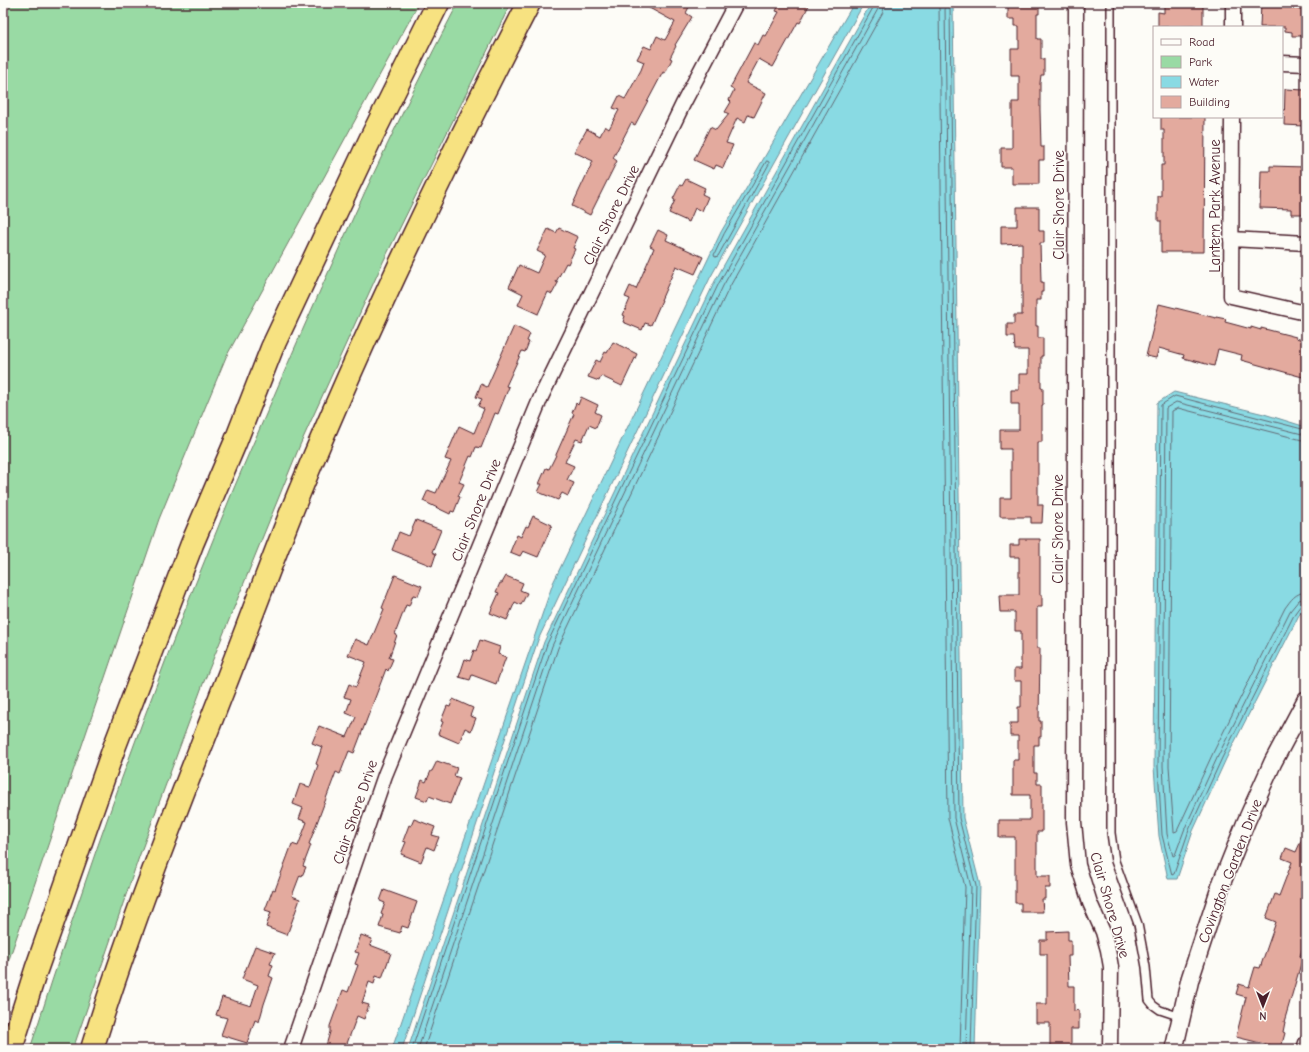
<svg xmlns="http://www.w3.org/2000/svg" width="1309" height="1052" viewBox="0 0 1309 1052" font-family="'Comic Neue',sans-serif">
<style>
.green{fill:#99daa4;stroke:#727c68}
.water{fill:#89dae3;stroke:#708f99}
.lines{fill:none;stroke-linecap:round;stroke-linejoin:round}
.shore{stroke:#636a75;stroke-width:1}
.stream{stroke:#708f99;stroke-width:4}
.building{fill:#e3aa9e;stroke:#4a1f2b}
.service-casing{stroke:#4a1f2b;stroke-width:10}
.minor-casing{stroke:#4a1f2b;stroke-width:17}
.tertiary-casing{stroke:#4a1f2b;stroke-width:20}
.motorway-casing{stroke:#4a1f2b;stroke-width:25}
.service{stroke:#fdfcf7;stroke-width:7}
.minor{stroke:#fdfcf7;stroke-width:14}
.tertiary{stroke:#fdfcf7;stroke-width:17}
.motorway{stroke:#f7e281;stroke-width:22}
.labels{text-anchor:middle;stroke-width:3;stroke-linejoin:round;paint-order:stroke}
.street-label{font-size:15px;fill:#4a1f2b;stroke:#fdfcf7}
</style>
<rect width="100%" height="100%" fill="#fdfcf7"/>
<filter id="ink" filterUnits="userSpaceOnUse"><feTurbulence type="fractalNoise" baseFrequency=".025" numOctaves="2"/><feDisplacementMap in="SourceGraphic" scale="8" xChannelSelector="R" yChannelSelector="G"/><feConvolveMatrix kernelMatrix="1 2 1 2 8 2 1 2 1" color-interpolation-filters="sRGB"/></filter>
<g filter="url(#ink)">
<g class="green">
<polygon points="3,3 419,3 226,357 159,519 3,977"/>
<path d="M458 3H511L383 262 300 445 203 684 139 857 73 1049H30C87 870 150 694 221 520 239 474 260 429 279 384 335 255 393 127 458 3Z"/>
</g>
<g class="water">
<polygon points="854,3 864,3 710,278 538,640 402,1049 392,1049 553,583 721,232"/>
<polygon points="871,3 953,3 963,818 980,885 975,1049 408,1049 544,642 715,281"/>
<polygon points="1174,392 1264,414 1306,427 1306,605 1299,615 1226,759 1193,831 1177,879 1168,879 1159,836 1154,767 1157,403"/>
</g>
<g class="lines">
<g class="shore">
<polyline points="939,3 948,818 965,887 960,1049"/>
<polyline points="945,3 954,818 971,887 966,1049"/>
<polyline points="950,3 959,818 976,886 971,1049"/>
<polygon points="767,161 769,162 769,164 718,256 715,257 714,255 724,234"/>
<polyline points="1306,430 1175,396 1161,405 1158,767 1162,835 1172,875 1174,874 1189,830 1222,758 1295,613 1301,605 1306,603"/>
<polyline points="1306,435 1176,402 1166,408 1163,766 1167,834 1173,856 1175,855 1185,828 1218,756 1290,611 1299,600 1306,598"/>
<path d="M1306 441 1178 408 1172 411 1169 766 1174 832 1177 831 1213 753 1285 608C1291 600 1295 593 1306 592"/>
<polyline points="412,1049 547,644 719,283 874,6 874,3"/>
<polyline points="418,1049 552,646 723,286 878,9 879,3"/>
<polyline points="424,1049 558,648 729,288 883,12 885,3"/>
</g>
<polyline class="stream" points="3,11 7,3"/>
</g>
<g class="building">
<polygon points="640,3 691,3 686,13 692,17 675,45 676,46 670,58 672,59 665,73 663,72 635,125 631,123 613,158 617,161 590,215 572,206 593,161 574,152 587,129 600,136 605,126 609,129 619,110 613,108 619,96 625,99 641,70 644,62 637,59 644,46 651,49 657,36 665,40 675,22"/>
<polygon points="780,3 810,3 800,23 798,22 773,67 759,59 746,83 766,93 754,117 748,115 745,122 737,118 726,143 733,145 723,168 716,165 714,169 694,160 710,127 716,130 729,114 725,112 731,102 729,100 734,90 730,88 754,43 758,45 763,35 766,36 779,12 776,11"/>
<polygon points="1008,3 1039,3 1039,14 1037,14 1037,39 1041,39 1041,59 1044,59 1044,75 1041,75 1040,83 1040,110 1041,147 1044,147 1044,160 1039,160 1039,184 1012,184 1012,167 1001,167 1001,148 1012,148 1012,102 1019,102 1019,76 1011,76 1011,49 1019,49 1019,26 1015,26 1015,19 1008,19"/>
<polygon points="1164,3 1203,3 1203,26 1158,27 1158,12 1164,13"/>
<polygon points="1261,3 1298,3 1297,9 1305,9 1305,36 1292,36 1292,32 1285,31 1285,27 1260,27"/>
<polygon points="1285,89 1305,90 1304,126 1284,125"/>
<polygon points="1161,117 1205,117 1204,252 1161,252 1161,221 1158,221 1158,196 1161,196 1161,165 1164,165 1164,130 1161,130"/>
<polygon points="1270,166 1306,167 1305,214 1291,214 1291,209 1260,208 1261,171 1270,171"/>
<polygon points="686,179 705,188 702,194 708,197 702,211 695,208 689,222 669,213 675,200 673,199 680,185 682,186"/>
<polygon points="1017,207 1039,207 1039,231 1044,231 1044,243 1040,243 1041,282 1043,282 1043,292 1041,292 1041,300 1036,300 1036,326 1038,326 1038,338 1043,338 1043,356 1041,356 1041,388 1043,388 1043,405 1042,405 1042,442 1038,442 1038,505 1043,505 1042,523 1031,523 1031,517 1000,517 1000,498 1011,498 1011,449 1000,449 1000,430 1019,430 1019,404 1011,404 1011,390 1019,390 1019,374 1028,374 1028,350 1015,350 1014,337 1007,337 1007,324 1014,324 1014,315 1022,315 1022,243 1001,244 1001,226 1017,226"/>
<polygon points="559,228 578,237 573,248 575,249 568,264 566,263 556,282 558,283 552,294 548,292 538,314 518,305 523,294 509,287 519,265 537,273 545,255 537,251 548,229 556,233"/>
<polygon points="658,230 668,235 666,240 703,257 695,274 676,266 661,300 662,300 651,325 645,323 642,330 623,322 625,316 623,315 630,299 625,297 630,286 636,289 654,248 650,246"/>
<polygon points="1159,304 1216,318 1216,317 1226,319 1225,322 1251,329 1251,327 1261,330 1261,328 1296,337 1296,338 1306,341 1306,378 1241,360 1242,355 1218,349 1214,366 1183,358 1184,355 1159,348 1156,358 1146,356"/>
<polygon points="514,326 530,334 527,341 529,342 525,352 522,351 506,386 509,387 498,414 495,413 481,448 476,447 472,457 470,456 459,482 464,484 458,496 460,497 454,512 451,511 450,514 423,501 428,490 436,493 451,461 445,459 459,426 474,433 484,409 478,406 482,399 476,397 481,384 487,387"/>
<polygon points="613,342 637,354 622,386 601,376 599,381 588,377 596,360 600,362 605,352 607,353"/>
<polygon points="581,397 598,405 595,412 601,415 596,428 589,425 582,441 576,439 565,462 574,466 567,480 574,483 568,496 562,493 558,500 538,492 542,484 539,484 546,468 549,469 555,457 574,414 572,413 576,403 578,405"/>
<polygon points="533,516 552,525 538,557 523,551 520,556 510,552 517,535 521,537 526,526 528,527"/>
<polygon points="416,520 441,530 432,552 436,554 432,566 392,550 399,532 409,536"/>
<polygon points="1019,539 1040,539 1040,595 1042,595 1042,607 1037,607 1037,648 1040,648 1039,721 1041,721 1041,737 1039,737 1039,745 1034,745 1034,773 1037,773 1037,784 1042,784 1042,832 1037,832 1037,876 1050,876 1050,888 1045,888 1045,899 1042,899 1043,912 1021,912 1021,903 1015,903 1015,837 999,837 999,820 1030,820 1030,795 1013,795 1013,760 1018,760 1018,736 1010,736 1010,723 1018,723 1018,707 1021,707 1021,681 1014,681 1014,669 1021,669 1021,631 1015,631 1015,612 1000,612 999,595 1019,595 1019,557 1010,557 1010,545 1019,545"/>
<polygon points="395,575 422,586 418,596 413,595 409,606 406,605 395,634 397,635 389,658 393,659 388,671 386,669 354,753 349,751 340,774 336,772 309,844 311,845 303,866 306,867 302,876 300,875 292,896 300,899 287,935 266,927 271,912 265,910 273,889 275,890 292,844 298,846 307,822 299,819 303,808 293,804 300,784 310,787 318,765 316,764 322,747 312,743 319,726 347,737 356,717 346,713 351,699 344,697 349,684 356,687 366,662 348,655 355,639 369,645 384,609 382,608"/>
<polygon points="506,576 523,583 520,590 527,593 521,605 515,602 507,620 490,613 499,593 496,592 500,583 502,583"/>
<polygon points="480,640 500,647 498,654 506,657 496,684 472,675 470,680 459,677 465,659 470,661 474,650 476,651"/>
<polygon points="453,699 473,708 470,716 476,718 471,731 465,728 459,743 438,734 443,722 441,721 447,706 450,707"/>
<polygon points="437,761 457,768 454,776 460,778 450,804 429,796 427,801 416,797 422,780 426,782 431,771 432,771"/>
<polygon points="414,819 435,827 432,835 439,837 434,850 427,847 421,862 401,854 406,842 403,841 409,825 411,826"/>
<polygon points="1306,830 1306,938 1300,956 1303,957 1284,1022 1285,1022 1283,1032 1285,1033 1281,1048 1236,1037 1246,997 1236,994 1239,984 1249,987 1255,967 1260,968 1276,922 1266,918 1275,894 1279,896 1292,862 1282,858 1286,848 1296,852"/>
<polygon points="384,890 417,902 408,928 402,926 400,933 379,927 383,915 381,914 385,903 380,901"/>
<polygon points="1068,931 1068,940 1071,940 1071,956 1068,956 1069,986 1074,986 1074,1011 1079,1010 1079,1029 1071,1029 1071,1049 1050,1049 1050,1023 1036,1023 1036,1004 1047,1004 1047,954 1040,954 1040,940 1047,940 1047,932"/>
<polygon points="361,935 372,939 370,945 391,953 382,978 376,976 374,984 369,982 362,1003 369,1005 364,1019 357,1016 345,1049 325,1049 330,1032 330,1026 343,990 348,992 358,965 355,964 359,953 355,952"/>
<polygon points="255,946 275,953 270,964 273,965 269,976 273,978 264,1004 259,1022 255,1020 247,1043 221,1035 227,1018 216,1015 222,997 251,1006 258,985 242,979"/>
</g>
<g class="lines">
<g class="service-casing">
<polyline id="service" points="1111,3 1111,833 1115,861 1138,924 1146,967 1149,1000 1153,1005 1160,1010 1181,1017"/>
</g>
<g class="minor-casing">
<g id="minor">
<polyline points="1076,3 1074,822 1078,865 1090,903 1103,932 1108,950 1111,967 1110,1049"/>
<polyline points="1233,27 1233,3"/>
<polyline points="1282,63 1306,64"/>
<polyline points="1232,117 1231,296 1306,313"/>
<polyline points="1231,239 1306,243"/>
<polyline points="291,1049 385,775 541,397 683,104 736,3"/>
<polyline points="1304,1049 1306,1043"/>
</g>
</g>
<g class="tertiary-casing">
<polyline id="tertiary" points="1174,1049 1190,979 1222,882 1246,822 1273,762 1306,700"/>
</g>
<g class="motorway-casing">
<g id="motorway">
<polyline points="11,1049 36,970 114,748 192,544 235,443 272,348 370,140 438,3"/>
<path d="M92 1049C130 926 178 805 225 685 250 621 273 557 299 493 367 327 447 162 529 3"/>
</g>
</g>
<use href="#service" class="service"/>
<use href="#minor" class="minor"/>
<use href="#tertiary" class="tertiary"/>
<use href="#motorway" class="motorway"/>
</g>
</g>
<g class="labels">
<g class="street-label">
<text transform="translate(1059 205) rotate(-90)" y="5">Clair Shore Drive</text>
<text transform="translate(1215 206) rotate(-90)" y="5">Lantern Park Avenue</text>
<text transform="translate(611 215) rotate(-64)" y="5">Clair Shore Drive</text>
<text transform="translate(476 510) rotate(-68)" y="5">Clair Shore Drive</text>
<text transform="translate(1058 529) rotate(-90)" y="5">Clair Shore Drive</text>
<text transform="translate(355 812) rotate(-71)" y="5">Clair Shore Drive</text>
<text transform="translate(1230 871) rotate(-69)" y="5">Covington Garden Drive</text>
<text transform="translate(1110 905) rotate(74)" y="5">Clair Shore Drive</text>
</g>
</g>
<rect width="1309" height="1052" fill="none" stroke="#fdfcf7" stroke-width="16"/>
<rect x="8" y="8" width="1293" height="1036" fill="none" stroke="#4a1f2b" stroke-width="1.5" filter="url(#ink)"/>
<rect x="1153" y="26" width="130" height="92" fill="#fdfcf7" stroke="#b5a4a5"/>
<rect x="1161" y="39" width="20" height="6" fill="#fdfcf7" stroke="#b5a4a5"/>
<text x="1189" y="46" font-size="12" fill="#4a1f2b">Road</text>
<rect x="1161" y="56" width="20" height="12" fill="#99daa4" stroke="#b5a4a5"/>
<text x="1189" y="66" font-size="12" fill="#4a1f2b">Park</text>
<rect x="1161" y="76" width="20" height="12" fill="#89dae3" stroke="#b5a4a5"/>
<text x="1189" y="86" font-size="12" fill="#4a1f2b">Water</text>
<rect x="1161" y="96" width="20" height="12" fill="#e3aa9e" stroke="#b5a4a5"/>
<text x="1189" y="106" font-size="12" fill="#4a1f2b">Building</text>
<g transform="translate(1263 1006) rotate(180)" stroke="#fdfcf7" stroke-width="3" paint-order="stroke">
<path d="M0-3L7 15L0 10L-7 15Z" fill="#4a1f2b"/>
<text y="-6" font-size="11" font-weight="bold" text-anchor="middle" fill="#4a1f2b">N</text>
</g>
</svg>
